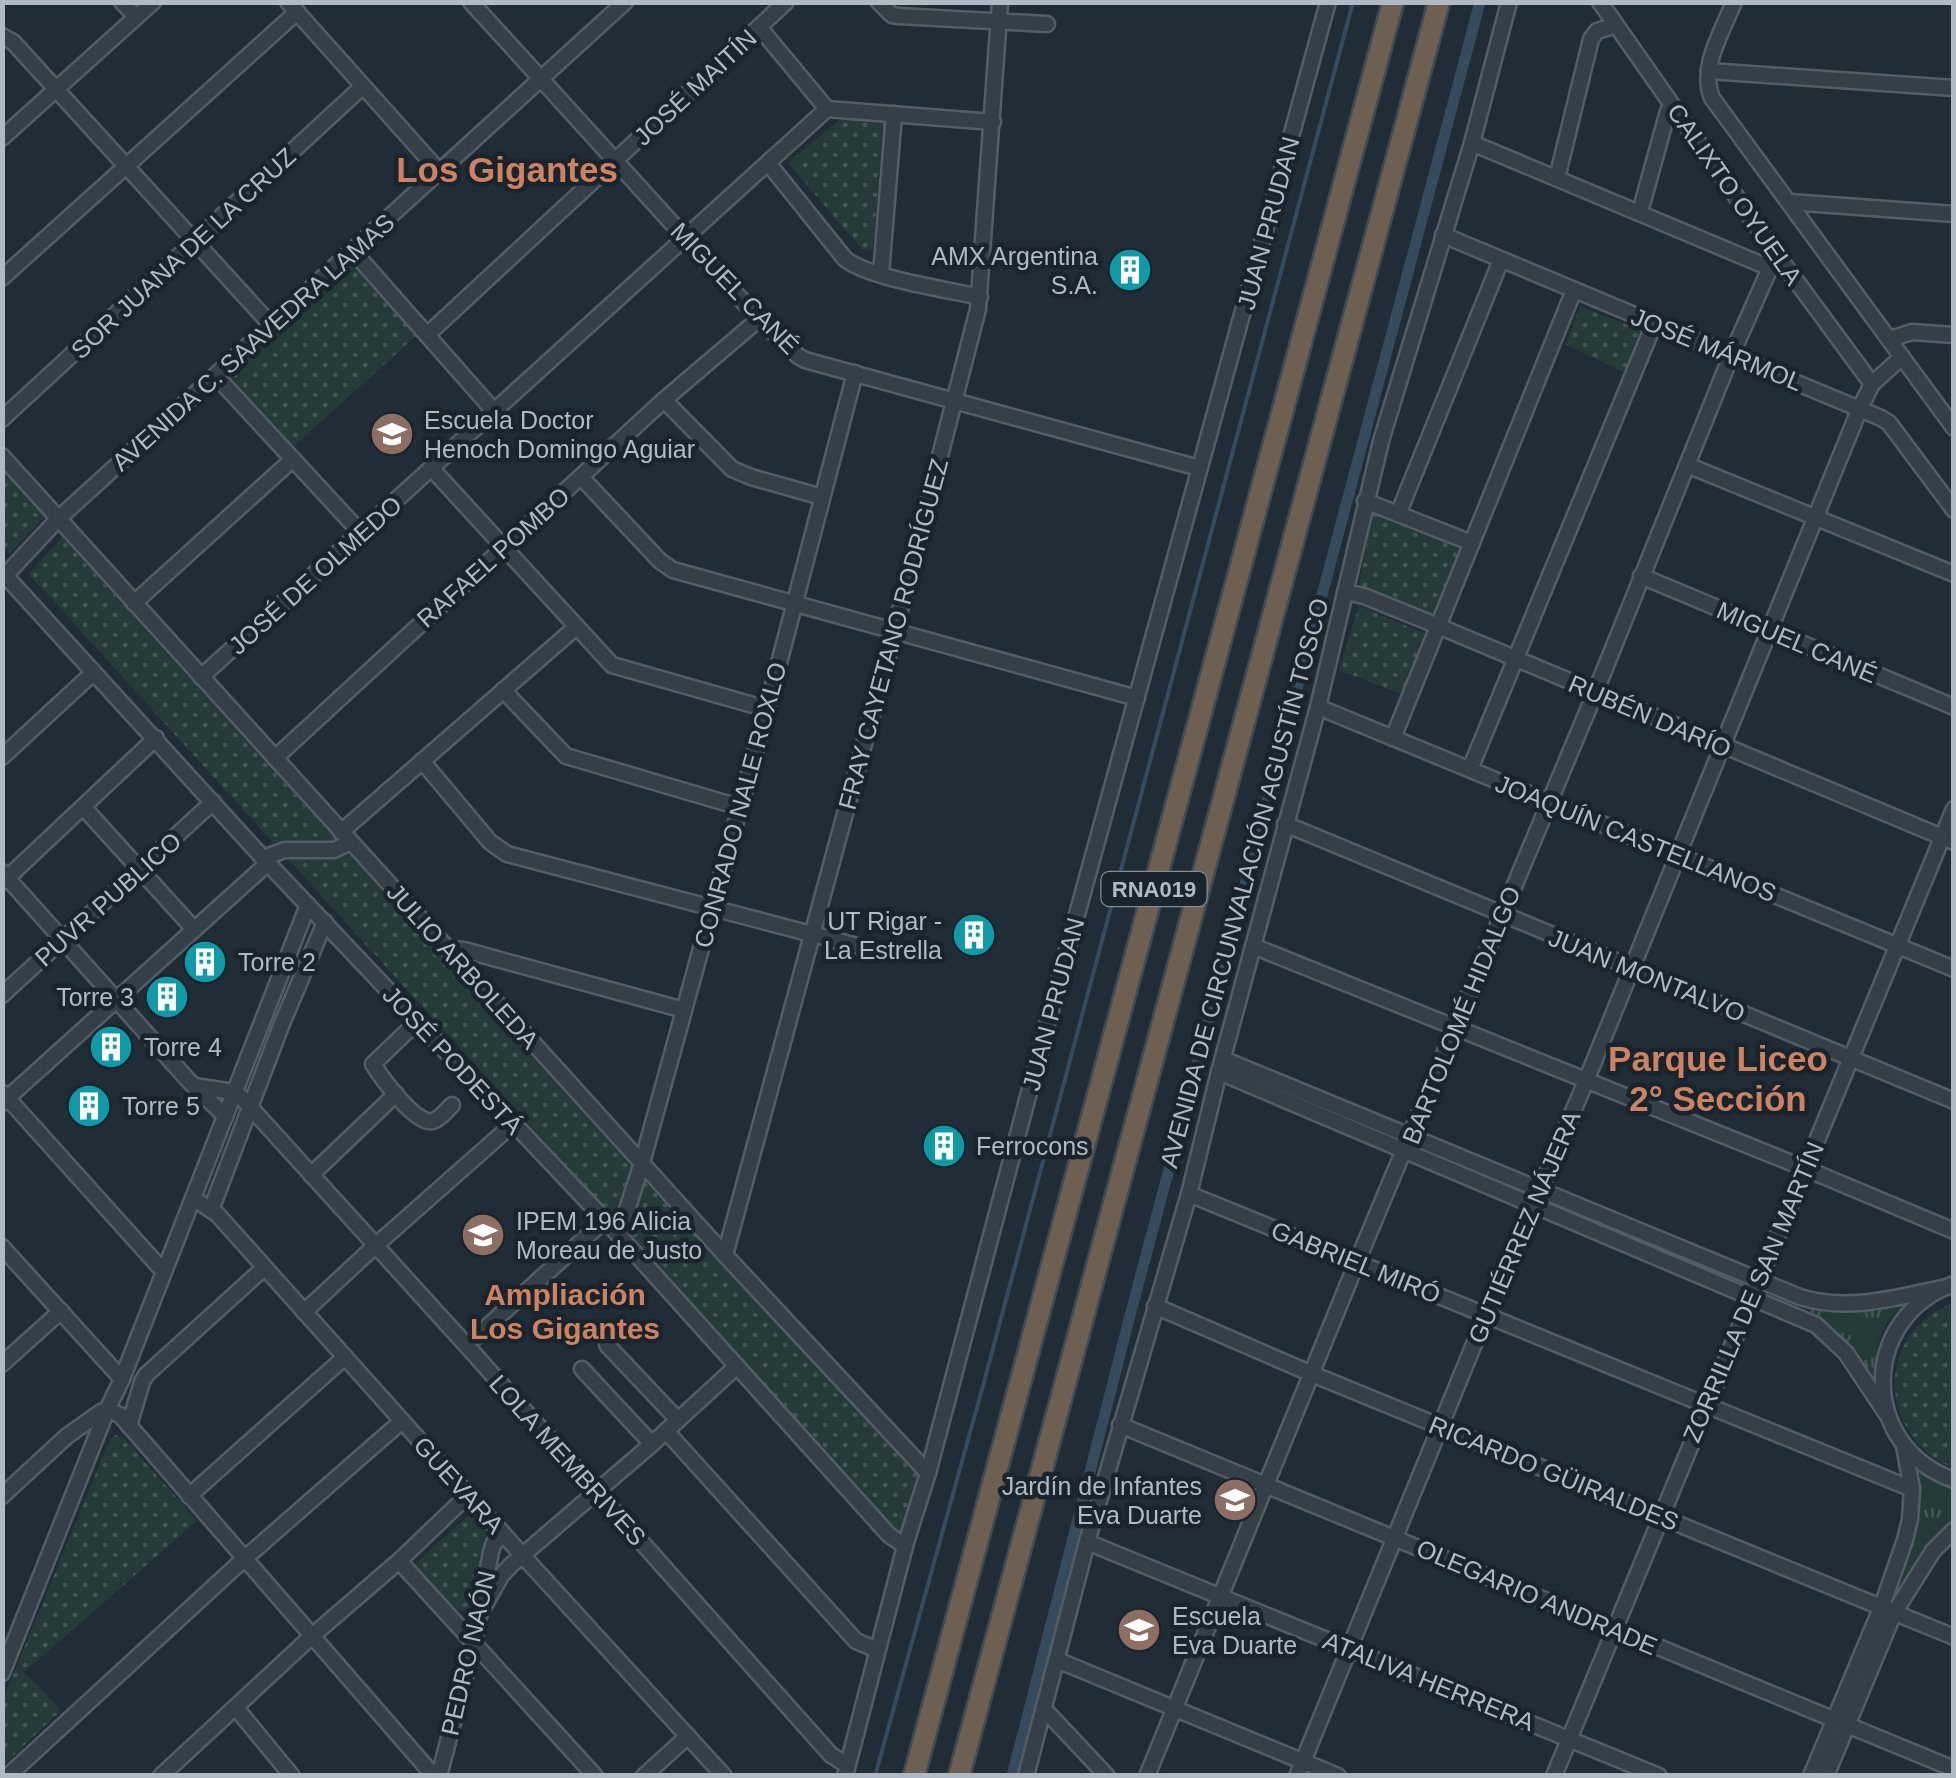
<svg xmlns="http://www.w3.org/2000/svg" width="1956" height="1778" viewBox="0 0 1956 1778" font-family="Helvetica,sans-serif">
<style>
.grass{fill:url(#grass-tufts)}
.park{fill:url(#park-dots)}
.lines{fill:none;stroke-linecap:round;stroke-linejoin:round}
.stream{stroke:#364b5d;stroke-width:4}
.canal{stroke:#364b5d;stroke-width:11}
.minor-casing{stroke:#525d65;stroke-width:19}
.highway-casing{stroke:#3f4a52;stroke-width:25}
.minor{stroke:#353f47;stroke-width:14}
.highway{stroke:#6d5f52;stroke-width:20}
.labels{text-anchor:middle;stroke-width:9;stroke-linejoin:round;paint-order:stroke}
.shield{fill:#1a242c;stroke:#828d96;stroke-width:2.5}
.shield-label{font-size:22px;font-weight:bold;fill:#afbac4}
.street-label{font-size:25px;fill:#afbac4;stroke:#1a242c}
.poi-label{font-size:25px;fill:#afbac4;stroke:#1a242c;text-anchor:start}
.quarter-label{font-size:30px;font-weight:bold;fill:#cd8261;stroke:#1a242c}
.district-label{font-size:35px;font-weight:bold;fill:#cd8261;stroke:#1a242c}
</style>
<defs>
<pattern id="grass-tufts" width="24" height="20" patternUnits="userSpaceOnUse" patternTransform="scale(2.5)"><rect width="24" height="20" fill="#263b39"/><path d="M3 7l-1-3M5 7V3M7 7l1-3M15 17l-1-3M17 17v-4M19 17l1-3" fill="none" stroke="#435554"/></pattern>
<pattern id="park-dots" width="8" height="8" patternUnits="userSpaceOnUse" patternTransform="scale(2.5)"><rect width="8" height="8" fill="#263b39"/><path d="M2 2h.1M6 6h.1" fill="none" stroke="#435554" stroke-width="1.8" stroke-linecap="round"/></pattern>
</defs>
<rect width="100%" height="100%" fill="#212d36"/>
<g class="grass">
<path d="M1906 1302C1874 1331 1877 1347 1876 1388L1807 1315 1811 1308 1846 1310Z"/>
<path d="M1911 1457 1932 1476 1953 1485V1521L1937 1536 1899 1590C1914 1537 1922 1512 1911 1457Z"/>
</g>
<g class="park">
<polygon points="842,118 885,120 872,251 862,249 788,163"/>
<polygon points="352,264 416,336 293,447 229,375"/>
<polygon points="1580,306 1643,331 1626,373 1566,345"/>
<polygon points="2,470 44,517 10,554 3,545"/>
<polygon points="1373,510 1461,548 1432,617 1358,589"/>
<polygon points="62,537 634,1169 617,1221 29,574"/>
<polygon points="1359,606 1426,634 1401,694 1339,670"/>
<polygon points="645,1181 917,1474 901,1534 628,1233"/>
<path d="M1953 1302V1468C1899 1446 1875 1378 1914 1330 1925 1317 1939 1310 1953 1302Z"/>
<polygon points="116,1435 123,1437 197,1521 24,1672 61,1710 6,1763 3,1764 3,1699 110,1440"/>
<polygon points="473,1511 488,1530 471,1608 465,1612 457,1610 413,1566"/>
</g>
<g class="lines">
<polyline class="stream" points="875,1776 984,1382 1353,2"/>
<polyline class="canal" points="1012,1776 1132,1308 1480,2"/>
<g class="minor-casing">
<g id="minor">
<polyline points="122,2 136,17"/>
<polyline points="288,2 439,171"/>
<polyline points="471,2 759,319 798,356 805,360 1199,468"/>
<polyline points="879,2 892,15 899,16 1047,24"/>
<polyline points="1600,2 1780,259 1872,384"/>
<path d="M1734 2C1723 30 1699 68 1712 98L1954 428"/>
<polyline points="759,27 827,109 993,122"/>
<polyline points="2,36 13,42 272,326"/>
<polyline points="1709,71 1954,88"/>
<polyline points="2,138 153,2"/>
<polyline points="1472,143 1770,268"/>
<path d="M768 163 845 259C871 279 946 289 980 297"/>
<polyline points="1557,178 1591,39 1597,31 1616,25"/>
<polyline points="1790,202 1954,214"/>
<polyline points="1640,212 1668,111 1674,107"/>
<polyline points="1443,235 1881,418 1889,423 1954,510"/>
<polyline points="353,251 494,411"/>
<polyline points="881,274 894,114"/>
<polyline points="2,278 297,12"/>
<polyline points="427,335 786,2"/>
<polyline points="1890,339 1912,332 1954,335"/>
<polyline points="216,376 361,533"/>
<polyline points="664,400 732,469 751,477 822,497"/>
<polyline points="2,419 362,87"/>
<polyline points="2,456 725,1255 928,1473"/>
<polyline points="1687,465 1954,574"/>
<polyline points="432,469 612,665 767,709"/>
<polyline points="581,477 660,561 673,570 1137,698"/>
<polyline points="1365,501 1472,543"/>
<polyline points="1399,512 1501,260"/>
<polyline points="2,572 263,858 605,1220 889,1535 905,1546"/>
<polyline points="1641,576 1954,707"/>
<polyline points="2,579 58,519 625,2"/>
<polyline points="1345,592 1364,596 1438,626 1954,842"/>
<polyline points="134,603 293,459"/>
<polyline points="201,677 827,109"/>
<polyline points="503,690 566,756 739,807"/>
<polyline points="1318,707 1954,969"/>
<polyline points="1393,738 1574,290"/>
<polyline points="2,757 93,673"/>
<polyline points="275,758 664,400 759,319"/>
<polyline points="422,761 490,842 507,854 861,947"/>
<polyline points="1470,769 1654,324"/>
<polyline points="84,808 193,928"/>
<polyline points="1285,824 1954,1101"/>
<polyline points="341,832 575,628"/>
<polyline points="263,858 285,850 334,850 351,842"/>
<polyline points="2,872 188,1080 225,1116"/>
<polyline points="4,881 156,738"/>
<polyline points="1253,946 1804,1168 1954,1231"/>
<polyline points="447,949 464,950 684,1010"/>
<polyline points="2,995 213,802"/>
<path d="M418 1021 373 1064C381 1077 416 1126 433 1121 440 1119 447 1110 452 1105"/>
<path d="M1223 1059 1800 1297C1848 1312 1894 1298 1942 1288"/>
<polyline points="1219,1072 1816,1325 1846,1353 1888,1416"/>
<polyline points="194,1086 234,1092 241,1097 467,1346 831,1755 847,1765"/>
<polyline points="3,1093 164,1272"/>
<polyline points="2,1103 268,863"/>
<polyline points="311,1175 396,1094"/>
<polyline points="1189,1194 1912,1489"/>
<polyline points="193,1198 217,1214 523,1556 724,1776"/>
<polyline points="211,1210 281,1026 325,922"/>
<polyline points="619,1235 642,1163 767,709 855,373"/>
<polyline points="2,1247 122,1379"/>
<polyline points="725,1255 895,630 978,309 1000,2"/>
<path d="M1954 1284C1859 1317 1859 1447 1954 1480"/>
<polyline points="1155,1306 1312,1374 1954,1637"/>
<polyline points="304,1312 375,1246 513,1124"/>
<polyline points="476,1337 605,1220"/>
<polyline points="607,1345 678,1420"/>
<polyline points="2,1364 61,1311"/>
<polyline points="582,1369 652,1444"/>
<polyline points="107,1410 120,1415 434,1776"/>
<polyline points="1120,1425 1954,1769"/>
<polyline points="129,1426 142,1382 146,1375 264,1268"/>
<polyline points="666,1431 856,1641 877,1650"/>
<polyline points="2,1496 67,1436 101,1412 107,1410"/>
<polyline points="189,1496 345,1357"/>
<polyline points="1087,1542 1659,1776"/>
<polyline points="399,1561 595,1776"/>
<polyline points="480,1613 501,1576 510,1566 652,1444 737,1366"/>
<polyline points="1057,1660 1338,1776"/>
<polyline points="2,1673 107,1410 122,1379 308,905"/>
<polyline points="236,1708 292,1776"/>
<polyline points="1044,1709 1107,1776"/>
<polyline points="8,1776 244,1559 402,1421"/>
<polyline points="161,1776 312,1636 399,1561 468,1495"/>
<polyline points="439,1776 474,1643 491,1552 494,1543 503,1534"/>
<polyline points="644,1776 688,1736"/>
<polyline points="845,1776 905,1546 928,1473 1057,987 1328,2"/>
<polyline points="1026,1776 1087,1542 1189,1194 1219,1072 1318,707 1381,441 1472,143 1509,2"/>
<polyline points="1147,1776 1357,1262 1595,693 1731,356 1770,268 1780,259"/>
<polyline points="1297,1776 1486,1315 1586,1081 1860,408 1872,384 1902,357"/>
<polyline points="1554,1776 1954,809"/>
<polyline points="1811,1776 1882,1606 1905,1540 1910,1519 1912,1489 1904,1446"/>
<polyline points="1826,1776 1894,1613 1933,1551 1954,1530"/>
</g>
</g>
<g class="highway-casing">
<g id="highway">
<polyline points="914,1776 1393,2"/>
<polyline points="959,1776 1439,2"/>
</g>
</g>
<use href="#minor" class="minor"/>
<use href="#highway" class="highway"/>
</g>
<defs>
<g id="building-disc" transform="scale(2.25)"><circle r="9.5" fill="#0f9aa8" stroke="#1a242c"/><path d="M-4-6H4V6H1V3H-1V6H-4ZM-2.5-4.3h1.7v1.8h-1.7ZM.8-4.3h1.7v1.8H.8ZM-2.5-1h1.7V.8h-1.7ZM.8-1h1.7V.8H.8Z" fill="#fff"/></g>
<g id="school-disc" transform="scale(2.25)"><circle r="9.5" fill="#8d6e63" stroke="#1a242c"/><path d="M0-5L7-2L0 1L-7-2ZM-4 1L0 2.5L4 1V4Q0 6-4 4Z" fill="#fff"/></g>
</defs>
<g fill-rule="evenodd">
<use href="#building-disc" x="1130" y="270"/>
<use href="#school-disc" x="392" y="434"/>
<use href="#building-disc" x="974" y="935"/>
<use href="#building-disc" x="205" y="962"/>
<use href="#building-disc" x="167" y="997"/>
<use href="#building-disc" x="111" y="1047"/>
<use href="#building-disc" x="89" y="1106"/>
<use href="#building-disc" x="944" y="1146"/>
<use href="#school-disc" x="483" y="1235"/>
<use href="#school-disc" x="1235" y="1500"/>
<use href="#school-disc" x="1139" y="1630"/>
</g>
<g class="labels">
<rect class="shield" x="1101.5" y="872" width="105" height="34" rx="8"/>
<g class="shield-label">
<text x="1154" y="897">RNA019</text>
</g>
<g class="street-label">
<text transform="translate(695 87) rotate(-43)" y="9">JOSÉ MAITÍN</text>
<text transform="translate(1735 194) rotate(55)" y="9">CALIXTO OYUELA</text>
<text transform="translate(1268 223) rotate(-75)" y="9">JUAN PRUDAN</text>
<text transform="translate(183 253) rotate(-43)" y="9">SOR JUANA DE LA CRUZ</text>
<text transform="translate(735 288) rotate(46)" y="9">MIGUEL CANÉ</text>
<text transform="translate(253 342) rotate(-42)" y="9">AVENIDA C. SAAVEDRA LAMAS</text>
<text transform="translate(1717 349) rotate(22)" y="9">JOSÉ MÁRMOL</text>
<text transform="translate(493 557) rotate(-42)" y="9">RAFAEL POMBO</text>
<text transform="translate(315 575) rotate(-42)" y="9">JOSÉ DE OLMEDO</text>
<text transform="translate(893 634) rotate(-75)" y="9">FRAY CAYETANO RODRÍGUEZ</text>
<text transform="translate(1797 642) rotate(23)" y="9">MIGUEL CANÉ</text>
<text transform="translate(1650 716) rotate(23)" y="9">RUBÉN DARÍO</text>
<text transform="translate(740 805) rotate(-75)" y="9">CONRADO NALE ROXLO</text>
<text transform="translate(1636 838) rotate(22)" y="9">JOAQUÍN CASTELLANOS</text>
<text transform="translate(1244 883) rotate(-75)" y="9">AVENIDA DE CIRCUNVALACIÓN AGUSTÍN TOSCO</text>
<text transform="translate(108 899) rotate(-42)" y="9">PUVR PUBLICO</text>
<text transform="translate(463 966) rotate(48)" y="9">JULIO ARBOLEDA</text>
<text transform="translate(1647 975) rotate(22)" y="9">JUAN MONTALVO</text>
<text transform="translate(1053 1004) rotate(-75)" y="9">JUAN PRUDAN</text>
<text transform="translate(1461 1015) rotate(-68)" y="9">BARTOLOMÉ HIDALGO</text>
<text transform="translate(453 1060) rotate(47)" y="9">JOSÉ PODESTÁ</text>
<text transform="translate(1524 1227) rotate(-67)" y="9">GUTIÉRREZ NÁJERA</text>
<text transform="translate(1356 1262) rotate(22)" y="9">GABRIEL MIRÓ</text>
<text transform="translate(1753 1292) rotate(-67)" y="9">ZORRILLA DE SAN MARTÍN</text>
<text transform="translate(568 1460) rotate(48)" y="9">LOLA MEMBRIVES</text>
<text transform="translate(1554 1473) rotate(22)" y="9">RICARDO GÜIRALDES</text>
<text transform="translate(459 1485) rotate(48)" y="9">GUEVARA</text>
<text transform="translate(1537 1597) rotate(23)" y="9">OLEGARIO ANDRADE</text>
<text transform="translate(468 1653) rotate(-77)" y="9">PEDRO NAÓN</text>
<text transform="translate(1429 1681) rotate(22)" y="9">ATALIVA HERRERA</text>
</g>
<g class="poi-label">
<text x="1098" y="265" text-anchor="end">AMX Argentina<tspan x="1098" dy="29">S.A.</tspan></text>
<text x="424" y="429">Escuela Doctor<tspan x="424" dy="29">Henoch Domingo Aguiar</tspan></text>
<text x="942" y="930" text-anchor="end">UT Rigar -<tspan x="942" dy="29">La Estrella</tspan></text>
<text x="238" y="971">Torre 2</text>
<text x="134" y="1006" text-anchor="end">Torre 3</text>
<text x="144" y="1056">Torre 4</text>
<text x="122" y="1115">Torre 5</text>
<text x="976" y="1155">Ferrocons</text>
<text x="516" y="1230">IPEM 196 Alicia<tspan x="516" dy="29">Moreau de Justo</tspan></text>
<text x="1202" y="1495" text-anchor="end">Jardín de Infantes<tspan x="1202" dy="29">Eva Duarte</tspan></text>
<text x="1172" y="1625">Escuela<tspan x="1172" dy="29">Eva Duarte</tspan></text>
</g>
<g class="quarter-label">
<text x="565" y="1305">Ampliación<tspan x="565" dy="34">Los Gigantes</tspan></text>
</g>
<g class="district-label">
<text x="507" y="182">Los Gigantes</text>
<text x="1718" y="1071">Parque Liceo<tspan x="1718" dy="40">2° Sección</tspan></text>
</g>
</g>
<rect width="1956" height="1778" fill="none" stroke="#afbac4" stroke-width="10"/>
</svg>
